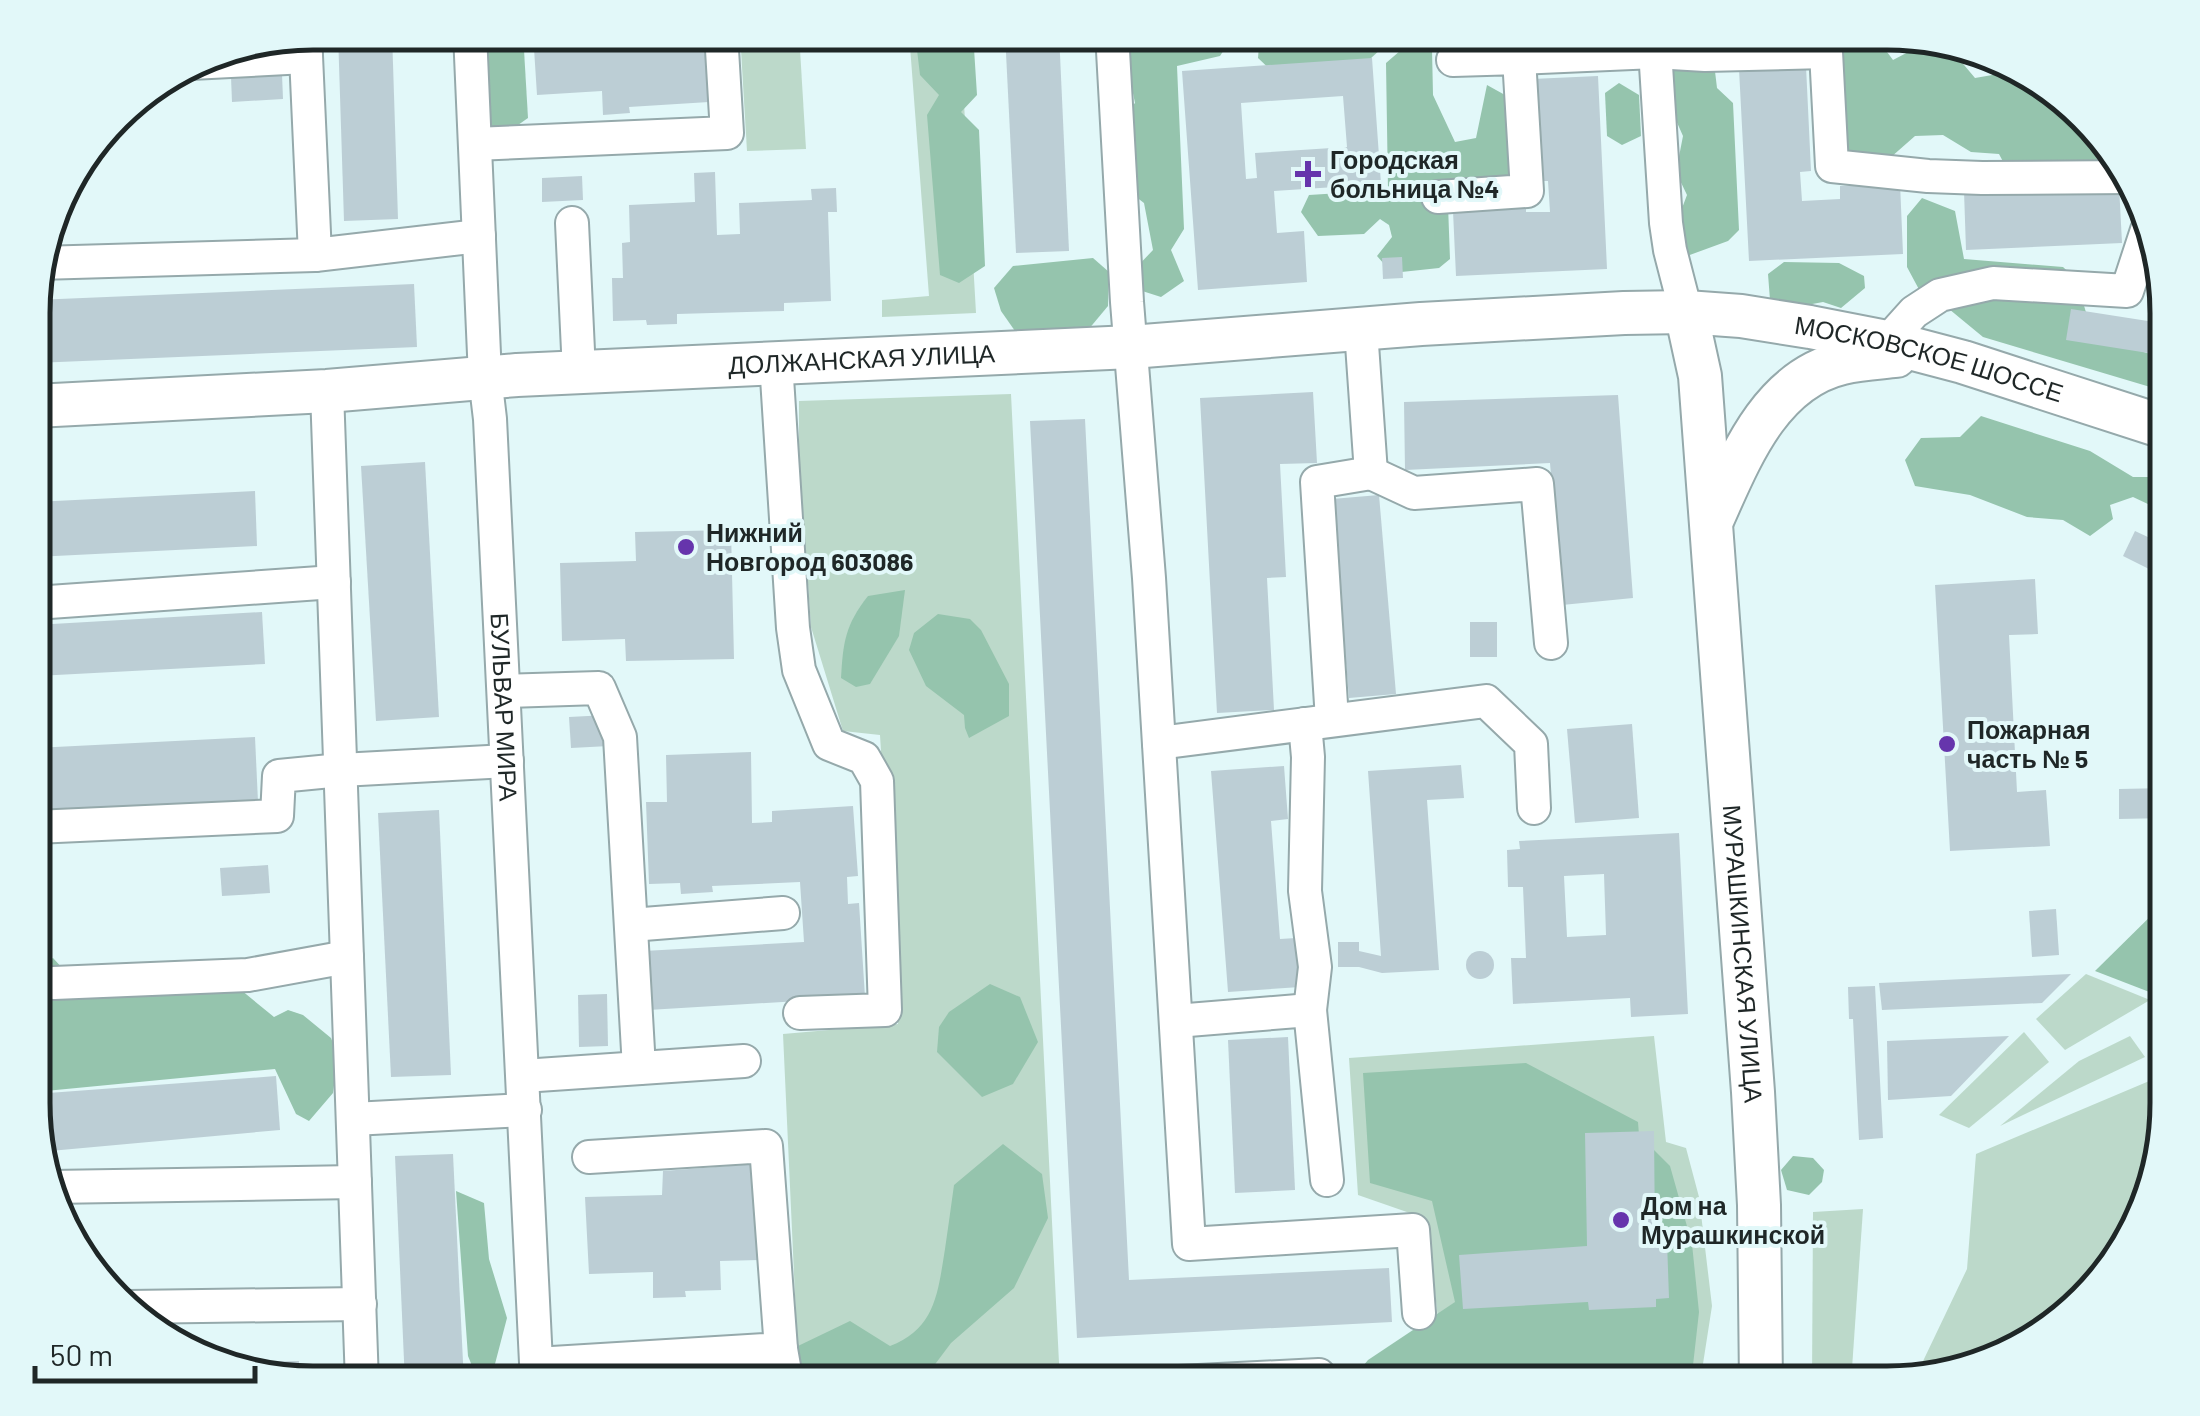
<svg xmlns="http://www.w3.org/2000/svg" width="2200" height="1416" viewBox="0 0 2200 1416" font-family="Barlow,sans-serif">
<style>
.green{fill:#bcd9ca}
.forest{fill:#95c4ad}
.building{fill:#bcced5;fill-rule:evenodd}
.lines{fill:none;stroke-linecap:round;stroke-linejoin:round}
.minor-casing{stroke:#95a9ab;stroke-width:36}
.major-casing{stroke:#95a9ab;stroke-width:46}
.minor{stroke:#fff;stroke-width:32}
.major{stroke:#fff;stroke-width:42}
.poi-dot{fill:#6635ac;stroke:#e2f8f9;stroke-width:4}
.labels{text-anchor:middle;stroke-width:8;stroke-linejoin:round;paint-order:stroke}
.poi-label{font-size:25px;font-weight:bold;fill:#1f2727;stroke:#e2f8f9;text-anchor:start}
.street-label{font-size:25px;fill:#1f2727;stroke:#e2f8f9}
.rim{fill:none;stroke:#1f2727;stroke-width:5}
</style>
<rect width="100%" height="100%" fill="#e2f8f9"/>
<g class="green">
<polygon points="740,33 799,33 806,149 747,151"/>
<polygon points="909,33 960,33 976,313 882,317 882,300 929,296"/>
<polygon points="1011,394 1060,1383 799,1383 783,1034 898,1024 880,735 843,731 811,627 799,454 799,401"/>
<polygon points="2086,974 2150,1000 2065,1050 2036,1019"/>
<polygon points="2024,1032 2049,1062 1969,1128 1939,1115"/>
<polygon points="1654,1036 1666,1142 1686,1148 1699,1197 1712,1306 1700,1383 1445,1383 1427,1219 1358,1195 1349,1058"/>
<polygon points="2130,1036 2145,1057 2000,1126 2079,1061"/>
<polygon points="2154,1079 2167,1084 2167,1121 2120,1259 2027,1346 1914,1380 1967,1269 1976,1154"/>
<polygon points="1863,1209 1851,1383 1812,1383 1813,1212"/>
</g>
<g class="forest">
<polygon points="473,33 523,33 528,118 505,134 480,123"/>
<polygon points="915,33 973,33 977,95 961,112 979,130 985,266 959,283 940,275 927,115 939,95 920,75"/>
<polygon points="1130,33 1235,33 1220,56 1177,66 1184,229 1171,250 1184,281 1161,297 1136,289 1133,271 1153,250 1144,203 1114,180 1113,126 1135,103 1123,44"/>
<polygon points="1260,33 1380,33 1382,48 1357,71 1274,73 1258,58"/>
<polygon points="1841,33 1873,33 1893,60 1914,49 1915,41 1962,55 1959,59 1975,78 1998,74 1999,67 2043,80 2130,173 2009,173 1999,154 1971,152 1943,135 1915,136 1882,165 1829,157 1820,71 1844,54"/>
<polygon points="1408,44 1432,49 1433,95 1455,142 1476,138 1487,85 1514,100 1516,172 1497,197 1448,205 1450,259 1439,268 1392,273 1377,256 1392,237 1389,225 1380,219 1364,234 1318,236 1301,212 1309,195 1388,190 1386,63"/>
<polygon points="1692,50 1714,63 1717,88 1733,103 1739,230 1728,241 1687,256 1673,232 1687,195 1676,172 1683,136 1671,109 1674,71"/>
<polygon points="1619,83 1639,95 1641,136 1622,145 1607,136 1605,93"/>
<polygon points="1922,198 1955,211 1964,259 2063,267 2076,279 2088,319 2081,333 2167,359 2167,392 1983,337 1949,309 1930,310 1907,267 1907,216"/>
<polygon points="1093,258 1109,272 1108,306 1088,330 1015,331 1001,311 994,288 1013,266"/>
<polygon points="1784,262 1839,263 1864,276 1865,288 1841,308 1823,302 1791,308 1770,300 1768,274"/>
<polygon points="1981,416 2090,451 2133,477 2167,477 2167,513 2133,497 2110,505 2113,519 2090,536 2063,520 2027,517 1970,495 1915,486 1905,460 1921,438 1960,437"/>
<path d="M905 590 899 636 870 684 856 687 841 678C843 643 845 625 868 596Z"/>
<polygon points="938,614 970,619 981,630 1009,684 1009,716 969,738 965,728 964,715 926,686 909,650 914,633"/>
<polygon points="2167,900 2167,975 2152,993 2095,971"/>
<polygon points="53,958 77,984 121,997 174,967 193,961 208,963 274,1017 288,1010 303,1015 331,1038 338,1056 333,1093 309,1121 296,1114 275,1069 35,1092 35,969"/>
<polygon points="990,984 1020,997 1038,1042 1013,1084 982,1097 937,1052 939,1027 949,1012"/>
<polygon points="1526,1063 1638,1122 1639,1135 1670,1166 1692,1244 1699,1312 1691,1383 1349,1383 1368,1360 1455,1302 1432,1201 1370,1183 1363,1073"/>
<path d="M1003 1144 1042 1174 1048 1218 1014 1288 951 1343 930 1371 915 1383H757L773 1358 850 1321 890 1346C936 1329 938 1291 945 1249 948 1228 951 1207 954 1185Z"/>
<polygon points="1793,1156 1813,1158 1824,1170 1822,1182 1809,1195 1787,1190 1781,1170"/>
<polygon points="456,1191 484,1203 489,1259 507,1318 490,1383 479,1383 468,1356"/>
</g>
<g class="building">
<polygon points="338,33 392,33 398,219 344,221"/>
<polygon points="533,33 705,33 709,102 629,107 630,113 603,115 602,91 537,95"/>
<polygon points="1005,33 1059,33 1069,251 1016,253"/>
<path d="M1372 58 1381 184 1274 191 1277 233 1304 231 1307 282 1198 290 1182 71ZM1343 96 1347 147 1255 153 1257 178 1246 179 1241 103Z"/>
<polygon points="1806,66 1811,171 1800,172 1802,201 1840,199 1840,186 1900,183 1903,254 1749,261 1739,69"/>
<polygon points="282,74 283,99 232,102 231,77"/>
<polygon points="1598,76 1607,269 1456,276 1453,211 1526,207 1526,212 1550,212 1548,181 1536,181 1532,79"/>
<polygon points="715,172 717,235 740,234 739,203 812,200 811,189 836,188 837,212 828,212 831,301 784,303 784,311 677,314 677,324 647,325 646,320 613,321 612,278 623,278 622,243 630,242 629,205 695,202 694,173"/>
<polygon points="582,176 583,200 542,202 542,178"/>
<polygon points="2119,185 2122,243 1966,250 1964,191"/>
<polygon points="1402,257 1403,278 1383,279 1382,258"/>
<polygon points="414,284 417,347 35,363 35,300"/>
<polygon points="2071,309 2167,324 2167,356 2066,340"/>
<polygon points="1313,392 1317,463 1280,464 1286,577 1267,578 1274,710 1217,713 1200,398"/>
<polygon points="1618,395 1633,598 1562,605 1550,463 1405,470 1404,402"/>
<polygon points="1085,419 1129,1280 1389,1268 1392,1322 1077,1338 1030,421"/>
<polygon points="425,462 439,717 376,721 361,466"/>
<polygon points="255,491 257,546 35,557 35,502"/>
<polygon points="1379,495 1396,694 1349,698 1332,499"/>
<polygon points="731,530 734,659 626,661 625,639 562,641 560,563 636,561 635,532"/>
<polygon points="2135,531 2167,546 2167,578 2123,556"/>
<polygon points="2035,579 2038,634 2009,635 2017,792 2046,790 2050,846 1950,851 1935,585"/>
<polygon points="262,612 265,664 37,676 35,625"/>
<rect x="1470" y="622" width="27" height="35"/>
<polygon points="607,715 609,746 571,748 569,717"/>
<polygon points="1632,724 1639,818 1575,823 1567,729"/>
<polygon points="255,737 258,802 35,812 35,748"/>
<polygon points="751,752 752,823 772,822 772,811 853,806 858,876 847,877 848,904 859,903 865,997 648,1010 644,951 804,942 800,882 712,886 713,892 681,894 680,883 649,884 646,802 667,802 666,755"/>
<polygon points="1461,765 1464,798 1427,800 1439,970 1382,973 1359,967 1338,967 1338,942 1359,942 1359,951 1381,956 1368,771"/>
<polygon points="1284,766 1288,819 1271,821 1280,939 1296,938 1300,987 1228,992 1211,771"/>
<polygon points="2167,788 2167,818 2119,819 2119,789"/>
<polygon points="439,810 451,1075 391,1077 378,813"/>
<path d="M1679 833 1688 1014 1631 1017 1630 998 1513 1004 1511 958H1526L1523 887H1508L1507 850 1520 849 1519 841ZM1604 874 1606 935 1567 937 1564 876Z"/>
<polygon points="268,865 270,893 222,896 220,868"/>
<polygon points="2056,909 2059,955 2032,957 2029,911"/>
<circle cx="1480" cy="965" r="14"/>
<polygon points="2071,974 2042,1003 1882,1010 1879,983"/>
<polygon points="1875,986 1883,1138 1859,1140 1853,1019 1849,1019 1848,987"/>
<polygon points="607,994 608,1046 579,1047 578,995"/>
<polygon points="2009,1036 1951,1096 1888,1100 1887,1041"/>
<polygon points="1288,1037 1295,1190 1235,1193 1228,1040"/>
<polygon points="276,1076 280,1130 39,1152 35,1139 35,1094"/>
<polygon points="1654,1131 1655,1242 1667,1241 1669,1298 1656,1299 1656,1307 1589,1310 1588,1302 1463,1309 1459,1255 1587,1246 1585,1133"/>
<polygon points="453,1154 464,1383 405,1383 395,1156"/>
<polygon points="755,1164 759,1260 720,1261 721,1290 685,1291 686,1297 653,1298 653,1272 589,1274 585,1197 662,1195 663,1171"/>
<polygon points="299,1361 299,1379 246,1363 246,1362"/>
<polygon points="713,1376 714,1383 660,1383 660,1381"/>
</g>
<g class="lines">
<g class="minor-casing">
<g id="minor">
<path id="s1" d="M470 33 485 377 490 419 537 1383"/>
<polyline points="1112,33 1127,302 1149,578 1189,1244 1413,1230 1419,1313"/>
<polyline points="1517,33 1519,58 1655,52 1705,55 1826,52 1825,33"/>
<polyline points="305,34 315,255"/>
<polyline points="1654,34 1666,223 1670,250 1686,312"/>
<polyline points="1826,52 1832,166 1928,176 1982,178 2131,177"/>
<polyline points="191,63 306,57"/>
<polyline points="475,144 727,133 721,33"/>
<polyline points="1438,197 1527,191 1519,58 1453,60"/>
<polyline points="572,223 579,372"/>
<polyline points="39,263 315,255 479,236"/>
<polyline points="1887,342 1914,312 1940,295 1993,283 2127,291 2147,230"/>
<polyline points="776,362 793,628 799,670 829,744 864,758 877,781 885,1010 800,1013"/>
<polyline points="327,391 362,1383"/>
<polyline points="1371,473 1414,493 1537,484 1551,643"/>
<polyline points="35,603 334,582"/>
<polyline points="504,691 599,688 620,737 639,1068"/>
<polyline points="1332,720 1317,482 1371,473 1361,330"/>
<polyline points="1305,724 1308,757 1305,891 1315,967 1310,1010"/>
<polyline points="1159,743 1486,701 1531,744 1534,808"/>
<polyline points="35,827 277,816 279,776 341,770 507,761"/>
<polyline points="631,925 783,913"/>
<polyline points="54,983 248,975 347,957"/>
<polyline points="1176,1021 1310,1010 1327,1180"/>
<polyline points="523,1076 744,1061"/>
<polyline points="353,1119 525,1110"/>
<polyline points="51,1187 355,1182"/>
<polyline points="129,1307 360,1304"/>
<polyline points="781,1349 787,1383"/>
<polyline points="536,1364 781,1349 766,1146 589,1157"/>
<polyline points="1159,1383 1319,1375"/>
</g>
</g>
<g class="major-casing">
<g id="major">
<path id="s2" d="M1686 312 1700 376 1753 1092 1759 1205 1761 1383"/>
<path id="s3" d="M35 406 327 391 517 375 1131 347 1421 324 1624 313 1686 312 1741 316 1810 327 1887 342 1963 362 2167 428"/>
<path d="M1713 518C1740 458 1770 380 1842 363 1860 359 1878 358 1896 356"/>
</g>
</g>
<use href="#minor" class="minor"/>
<use href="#major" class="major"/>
</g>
<g class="poi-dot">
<path d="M1303 159h10v10h10v10h-10v10h-10v-10h-10v-10h10z"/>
<circle cx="686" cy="547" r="10"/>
<circle cx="1947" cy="744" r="10"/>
<circle cx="1621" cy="1220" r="10"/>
</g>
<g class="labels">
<g class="poi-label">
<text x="1330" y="169">Городская<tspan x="1330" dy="29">больница №4</tspan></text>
<text x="706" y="542">Нижний<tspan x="706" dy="29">Новгород 603086</tspan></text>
<text x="1967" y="739">Пожарная<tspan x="1967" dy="29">часть № 5</tspan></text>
<text x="1641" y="1215">Дом на<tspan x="1641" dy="29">Мурашкинской</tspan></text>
</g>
<g class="street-label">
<text dy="9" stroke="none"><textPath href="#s3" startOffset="828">ДОЛЖАНСКАЯ УЛИЦА</textPath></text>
<text dy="9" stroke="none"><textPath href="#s3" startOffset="1902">МОСКОВСКОЕ ШОССЕ</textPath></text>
<text dy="9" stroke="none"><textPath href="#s1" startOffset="675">БУЛЬВАР МИРА</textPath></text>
<text dy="9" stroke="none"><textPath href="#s2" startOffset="645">МУРАШКИНСКАЯ УЛИЦА</textPath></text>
</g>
</g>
<path d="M0 0H2200V1416H0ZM313 50H1887A263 263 0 0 1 2150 313V1103A263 263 0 0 1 1887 1366H313A263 263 0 0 1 50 1103V313A263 263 0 0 1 313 50Z" fill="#e2f8f9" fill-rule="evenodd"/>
<path class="rim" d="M313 50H1887A263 263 0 0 1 2150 313V1103A263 263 0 0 1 1887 1366H313A263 263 0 0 1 50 1103V313A263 263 0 0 1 313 50Z"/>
<path d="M35 1366v15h220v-15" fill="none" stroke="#1f2727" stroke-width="5"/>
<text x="50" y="1366" font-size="30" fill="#1f2727" stroke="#e2f8f9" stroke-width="8" paint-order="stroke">50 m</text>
</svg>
